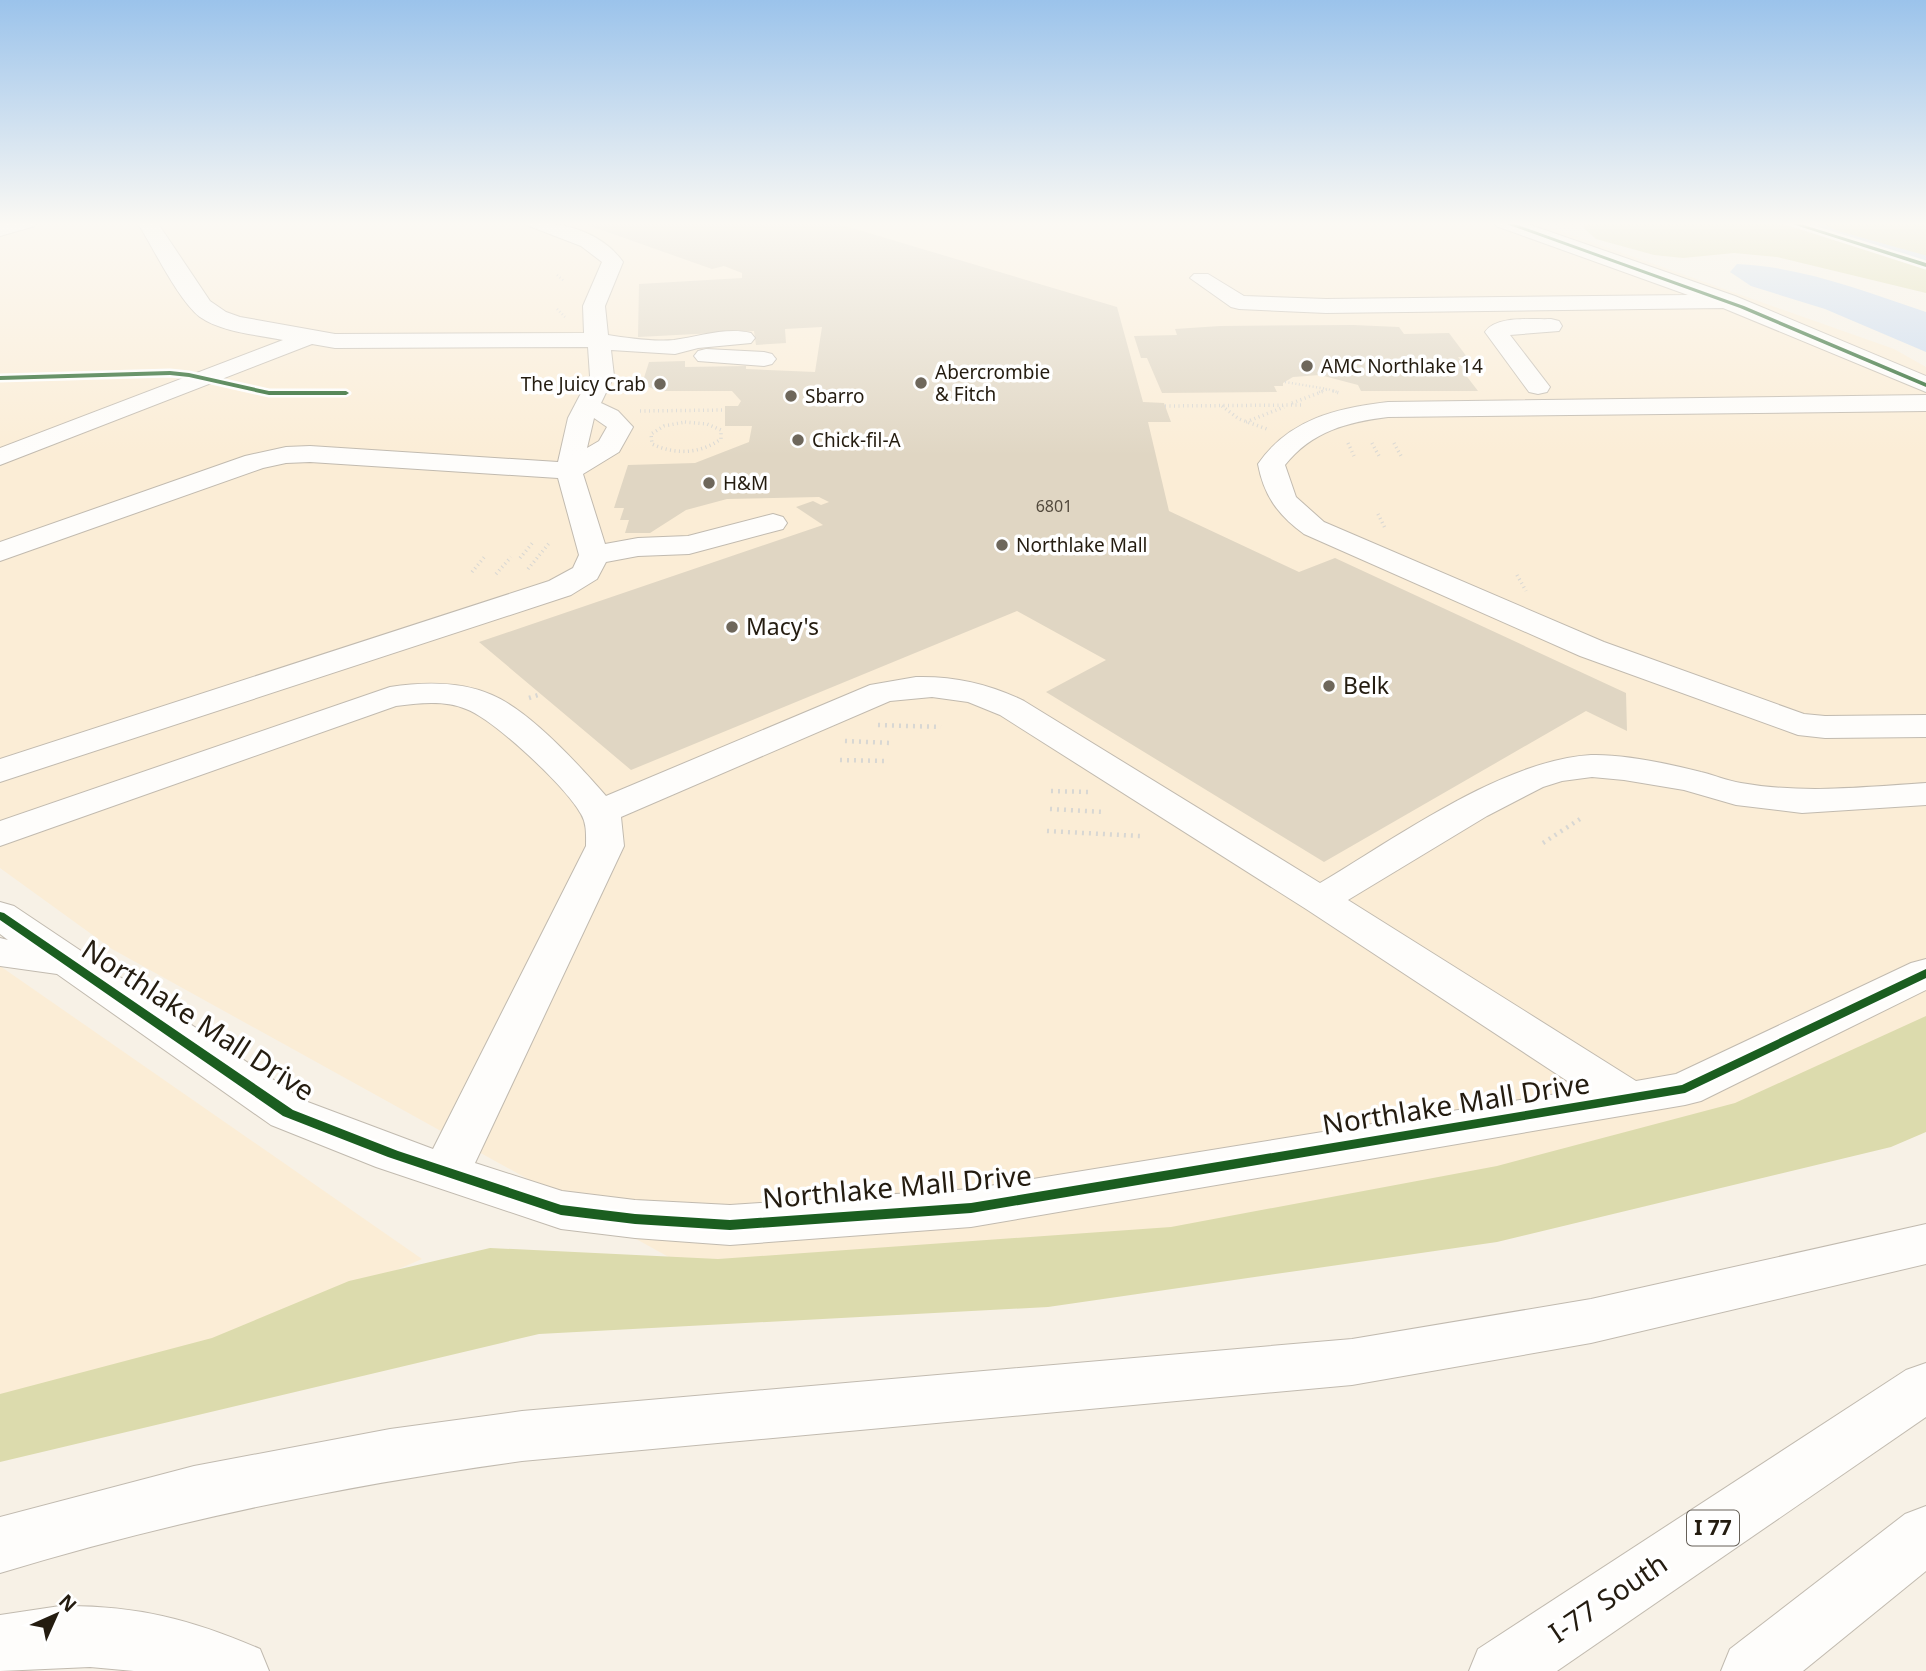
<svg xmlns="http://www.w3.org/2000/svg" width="1926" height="1671" viewBox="0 0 1926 1671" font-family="'Noto Sans',sans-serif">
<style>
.built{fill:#fbedd6}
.forest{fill:#dcdbad}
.water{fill:#c9daef}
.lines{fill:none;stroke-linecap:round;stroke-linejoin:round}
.stream{stroke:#c9daef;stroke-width:5}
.building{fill:#e0d6c3}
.minor-casing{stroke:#c1baaf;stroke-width:2}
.highway-casing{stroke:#c1baaf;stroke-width:2}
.path-far2{stroke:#d8d7d3;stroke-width:2.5;stroke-dasharray:1 2.5;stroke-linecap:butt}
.path-far1{stroke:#d8d7d3;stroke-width:3.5;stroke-dasharray:1 3.5;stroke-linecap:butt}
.path{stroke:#d8d7d3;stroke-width:4.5;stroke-dasharray:2 5;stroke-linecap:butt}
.minor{fill:#fefdfb;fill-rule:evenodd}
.highway{fill:#fefdfb;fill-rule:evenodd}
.cycleway-casing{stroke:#fff;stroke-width:5}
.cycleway{fill:#1b5e20;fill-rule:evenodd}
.poi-dot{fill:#6e675b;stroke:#fff;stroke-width:2.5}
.labels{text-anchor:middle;stroke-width:7;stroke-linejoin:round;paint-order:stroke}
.far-number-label{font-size:16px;fill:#534a3d}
.far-poi-label{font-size:19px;fill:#241c10;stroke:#fff;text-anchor:start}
.shield{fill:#fff;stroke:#666058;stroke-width:2}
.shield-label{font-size:21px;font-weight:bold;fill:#241c10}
.poi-label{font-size:23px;fill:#241c10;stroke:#fff;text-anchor:start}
.near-street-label{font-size:28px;fill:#241c10;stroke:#fff}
</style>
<rect width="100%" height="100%" fill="#f7f1e6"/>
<g class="built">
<polygon points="0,222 1535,222 1894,349 1926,367 1926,1045 1729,1137 759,1307 112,949 0,868"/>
<polygon points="0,966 422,1259 0,1440"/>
</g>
<g class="forest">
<polygon points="1583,222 1926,222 1926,293 1777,257 1734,253 1683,258 1654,255 1596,239 1584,228"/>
<polygon points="1926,1016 1926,1132 1891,1147 1497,1242 1048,1307 539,1334 0,1462 0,1394 212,1338 349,1281 490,1248 718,1259 1171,1227 1497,1166 1735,1103"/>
</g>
<path class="water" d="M1737 264C1803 267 1864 291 1926 312V352L1825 309 1751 286 1730 272Z"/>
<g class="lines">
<polyline class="stream" points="1812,222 1839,234 1926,258"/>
</g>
<g class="building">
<polygon points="579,222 832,222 1117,307 1143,402 1164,403 1171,422 1148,422 1169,511 1299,572 1335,558 1626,693 1627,731 1586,711 1324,862 1046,692 1106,660 1017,611 631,770 479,642 823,525 796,507 813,501 821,505 829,502 819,497 727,499 686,510 650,533 625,533 629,520 620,520 624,508 614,508 628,465 695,463 749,442 752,426 725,426 725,406 738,406 741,401 732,391 658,391 642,384 649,362 685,361 685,367 746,366 746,369 815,372 822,327 785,329 786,343 756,345 754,331 638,337 639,284 742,278 742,273 724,266 712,269"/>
<polygon points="1353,325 1399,327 1404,334 1449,333 1467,357 1458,357 1471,374 1465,374 1478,391 1361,391 1358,385 1320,375 1293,377 1283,383 1283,386 1274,386 1277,392 1162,393 1147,358 1141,358 1134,336 1177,335 1175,329 1220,326"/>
</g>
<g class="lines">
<g class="minor-casing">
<g id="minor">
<polygon points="6,222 38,222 35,226 0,236 0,224"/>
<path d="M137 222H157L210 301 226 312 240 317 335 334 584 333 583 306 602 262 581 246 529 226 526 222C562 222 601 231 623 262L605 306 608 335C628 338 653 342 674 340 699 337 725 327 751 333L755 338 751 343 698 348 675 354 611 350 614 376 601 403 618 411 633 427 619 452 583 474 605 544 638 538 688 536 773 514 783 517 787 523 783 529 689 554 638 556 606 562 597 579 571 595 0 782V759L549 581 573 568 579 555 558 478 310 462 286 463 263 468 0 561V542L245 456 286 447 310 446 558 462 568 418 590 376 588 347 335 348 312 344 0 465V448L283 340C258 335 221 332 200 317 178 300 153 247 137 222ZM594 418 607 427 599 441 587 448Z"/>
<polygon points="1493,222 1522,222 1735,296 1926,376 1926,392 1723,308 1326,313 1239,309 1231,307 1190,278 1194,274 1208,274 1244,296 1326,299 1688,295 1496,226"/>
<path d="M1551 319 1559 321 1562 326 1559 331 1510 335 1550 387 1547 392 1538 394 1529 392 1485 332C1496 315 1533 320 1551 319Z"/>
<polygon points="706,349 764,352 772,354 776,359 772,364 764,366 698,361 694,356 698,351"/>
<path d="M1926 395V411L1388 417C1348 422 1312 431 1285 465L1296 497 1324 522 1604 642 1804 714 1825 716 1926 715V737L1825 738 1798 735 1580 656 1304 534C1278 515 1264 496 1258 464 1289 419 1337 408 1388 402Z"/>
<path d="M916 677C954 676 990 684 1024 701L1320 883C1396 838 1503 760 1591 755 1623 754 1670 764 1701 772 1714 775 1728 781 1741 783 1803 794 1864 787 1926 783V805L1802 813 1736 805 1684 790 1624 780 1592 777 1562 781 1543 787 1487 816 1348 900 1636 1081 1676 1074 1911 963 1926 959V990L1701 1101 1685 1105 971 1227 730 1245 635 1238 561 1229 376 1167 271 1125 57 974 0 966V938L8 940 0 934V902L14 906 305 1101 433 1149 586 846C586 835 587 824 581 814 566 787 495 720 466 709 445 700 418 703 396 706L0 846V821L390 687C424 682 460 681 492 695 530 711 579 765 606 796L870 685ZM932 697 968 702 1000 715 1306 909 1581 1090 971 1189 730 1205 635 1200 562 1191 475 1163 624 846 621 817 890 701Z"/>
</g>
</g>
<g class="highway-casing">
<g id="highway">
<path d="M1926 1224V1264L1591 1343 1352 1385 522 1461C345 1485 171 1521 0 1573V1517L194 1466 390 1429 522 1411 1352 1339 1591 1299Z"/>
<polygon points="1926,1363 1926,1417 1557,1671 1469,1671 1478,1649 1906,1370"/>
<polygon points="1926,1506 1926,1571 1803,1671 1721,1671 1730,1649 1905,1514"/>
<path d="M60 1606C135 1605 191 1619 260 1649L269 1671H134L90 1667 0 1671V1615Z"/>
</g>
</g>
<g class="path-far2">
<polyline points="557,275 564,281"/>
<polyline points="557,309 565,317"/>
<polyline points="1285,382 1327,389"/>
<polyline points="1319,392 1328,389 1337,392"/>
</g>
<g class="path-far1">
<polyline points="1333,391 1339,393"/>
<polyline points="1292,403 1324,391"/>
<polyline points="1165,406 1301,405"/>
<polyline points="1222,406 1239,419 1267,429"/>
<polyline points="640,411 725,410"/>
<path d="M685 422 707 424 721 430V439C700 454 675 455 652 444L651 434 664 426Z"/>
<polyline points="1246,422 1284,407"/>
<polyline points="1348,443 1354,456"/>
<polyline points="1372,443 1379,456"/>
<polyline points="1394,443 1401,456"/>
<polyline points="1378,514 1385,528"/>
<polyline points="520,558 534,541"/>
<polyline points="528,569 550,542"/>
<polyline points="472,572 486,555"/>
<polyline points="496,574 511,557"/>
<polyline points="1517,575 1526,591"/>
</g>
<g class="path">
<polyline points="529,698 541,694"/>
<polyline points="878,725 941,727"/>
<polyline points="845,741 891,743"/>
<polyline points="840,760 886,761"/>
<polyline points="1051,791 1088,792"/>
<polyline points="1050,809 1105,812"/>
<polyline points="1047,831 1140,836"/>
<polyline points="1543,843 1580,819"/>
</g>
<use href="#minor" class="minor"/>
<use href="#highway" class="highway"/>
<g class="cycleway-casing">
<g id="cycleway">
<polygon points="1501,222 1509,222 1744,306 1926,383 1926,387 1740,308"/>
<polygon points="1786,222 1794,222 1926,263 1926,267"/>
<polygon points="170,371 189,373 269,391 346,391 349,393 346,395 269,395 189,377 170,375 0,380 0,376"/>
<polygon points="0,912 4,913 293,1110 398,1151 561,1205 635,1214 730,1220 971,1203 1682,1085 1926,969 1926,978 1685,1093 971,1213 730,1230 635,1224 561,1215 388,1157 283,1116 0,920"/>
</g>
</g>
<use href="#cycleway" class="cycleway"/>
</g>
<linearGradient id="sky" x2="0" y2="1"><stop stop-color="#9bc3eb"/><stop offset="0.49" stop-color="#fbf9f4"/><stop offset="1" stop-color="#fbf9f4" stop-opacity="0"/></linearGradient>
<rect width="1926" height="456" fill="url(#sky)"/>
<g class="poi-dot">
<circle cx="1307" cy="366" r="7"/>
<circle cx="921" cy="383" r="7"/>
<circle cx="660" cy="384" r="7"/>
<circle cx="791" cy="396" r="7"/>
<circle cx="798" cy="440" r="7"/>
<circle cx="709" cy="483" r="7"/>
<circle cx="1002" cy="545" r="7"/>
<circle cx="732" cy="627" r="7"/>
<circle cx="1329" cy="686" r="7"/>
</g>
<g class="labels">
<g class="far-number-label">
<text x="1054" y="512">6801</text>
</g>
<g class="far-poi-label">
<text x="1321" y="373">AMC Northlake 14</text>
<text x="935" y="379">Abercrombie<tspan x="935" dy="22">&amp; Fitch</tspan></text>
<text x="646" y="391" text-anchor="end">The Juicy Crab</text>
<text x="805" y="403">Sbarro</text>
<text x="812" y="447">Chick-fil-A</text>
<text x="723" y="490">H&amp;M</text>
<text x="1016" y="552">Northlake Mall</text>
</g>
<rect class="shield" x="1687" y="1510.5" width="52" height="35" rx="5"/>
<g class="shield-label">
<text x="1713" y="1535">I 77</text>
</g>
<g class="poi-label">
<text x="746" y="635">Macy's</text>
<text x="1343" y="694">Belk</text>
</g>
<g class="near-street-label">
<text transform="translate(198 1020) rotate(33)" y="10">Northlake Mall Drive</text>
<text transform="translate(1456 1104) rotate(-9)" y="10">Northlake Mall Drive</text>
<text transform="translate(897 1187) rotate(-5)" y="10">Northlake Mall Drive</text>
<text transform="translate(1608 1598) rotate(-34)" y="10">I-77 South</text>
</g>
</g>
<g transform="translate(56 1615) rotate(45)" stroke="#ffffff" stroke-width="5" paint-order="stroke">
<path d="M0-5L12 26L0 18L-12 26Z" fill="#241c10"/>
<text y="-10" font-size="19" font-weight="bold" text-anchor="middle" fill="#241c10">N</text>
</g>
</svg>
